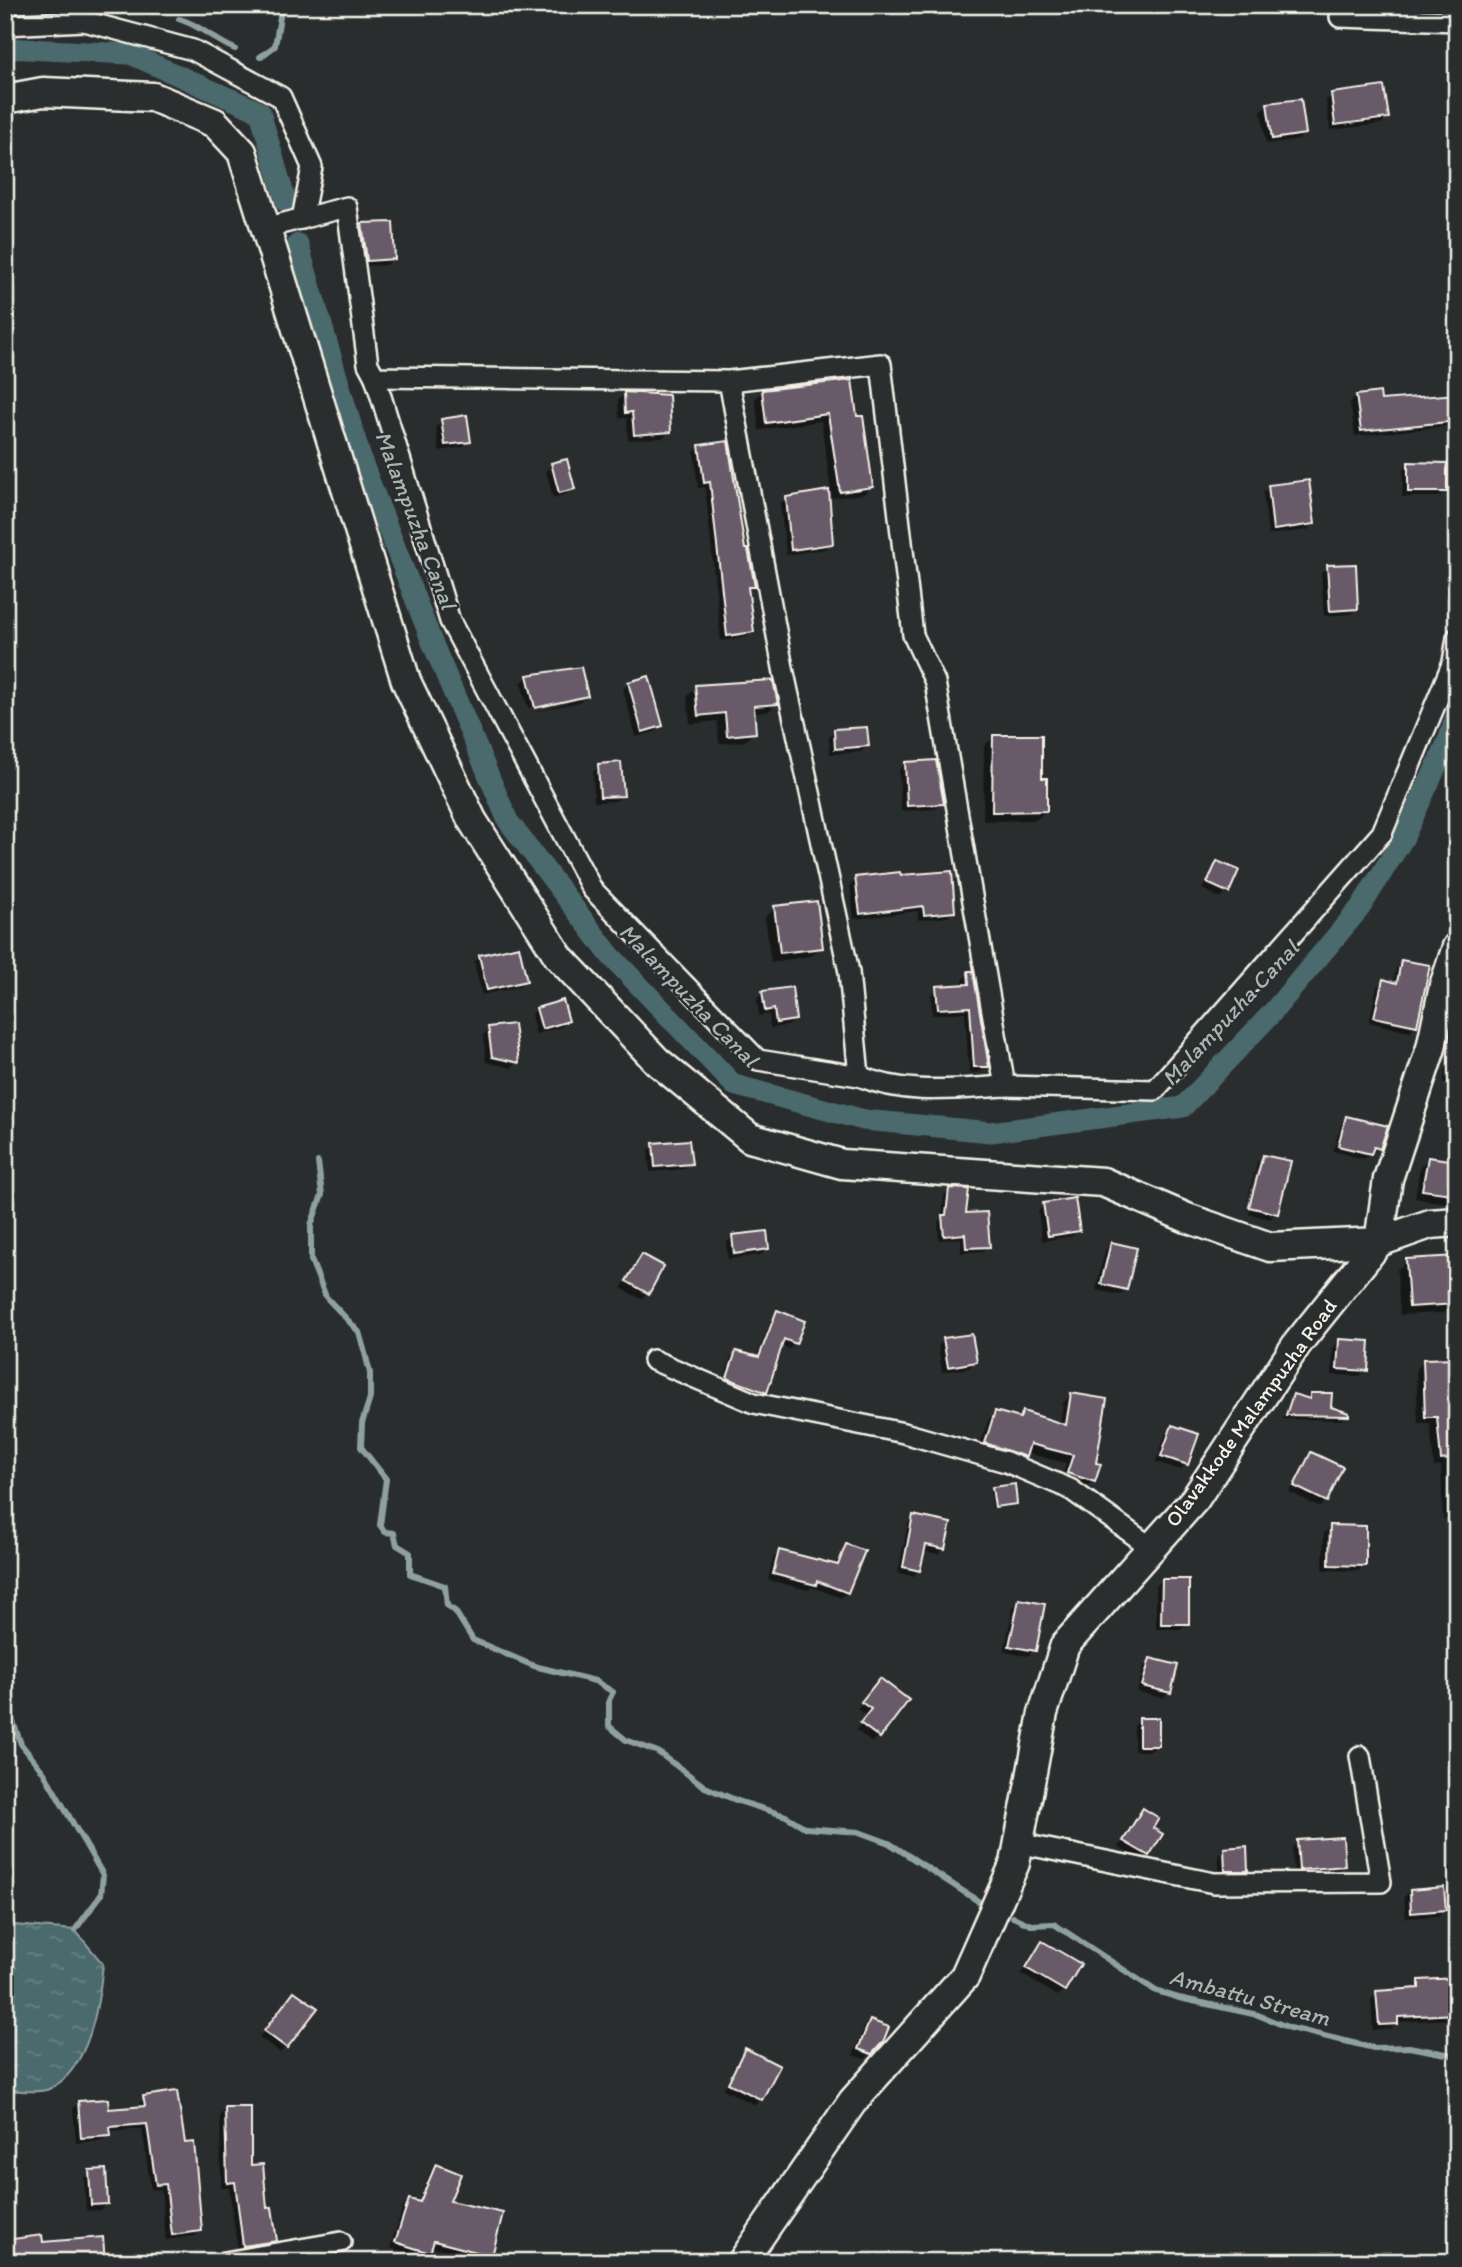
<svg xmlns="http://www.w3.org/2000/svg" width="1462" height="2267" viewBox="0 0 1462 2267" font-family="Itim,sans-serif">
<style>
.water{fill:url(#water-ripples);stroke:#8fa19f;stroke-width:2}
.shadow{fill:#0007}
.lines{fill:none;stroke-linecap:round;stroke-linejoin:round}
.stream{stroke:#8fa19f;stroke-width:6}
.canal{stroke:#4c6b6e;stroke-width:21}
.building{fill:#685a67;stroke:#f4f1e8;stroke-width:2}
.street-casing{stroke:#f4f1e8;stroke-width:24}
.secondary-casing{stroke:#f4f1e8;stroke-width:33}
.street{stroke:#2a2d2e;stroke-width:19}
.secondary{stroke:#2a2d2e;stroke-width:28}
.labels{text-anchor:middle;stroke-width:5;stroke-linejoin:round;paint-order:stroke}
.street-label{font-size:21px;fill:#f4f1e8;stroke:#2a2d2e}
.water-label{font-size:23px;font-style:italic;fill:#a8b5b1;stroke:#2a2d2e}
</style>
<defs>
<pattern id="water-ripples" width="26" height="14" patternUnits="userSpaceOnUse" patternTransform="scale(1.75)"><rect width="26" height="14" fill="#4c6b6e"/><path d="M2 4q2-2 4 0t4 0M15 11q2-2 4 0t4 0" fill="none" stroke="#668183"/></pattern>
</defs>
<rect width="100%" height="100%" fill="#2a2d2e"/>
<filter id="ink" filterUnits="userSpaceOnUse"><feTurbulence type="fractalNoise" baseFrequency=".0143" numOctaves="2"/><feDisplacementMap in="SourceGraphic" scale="14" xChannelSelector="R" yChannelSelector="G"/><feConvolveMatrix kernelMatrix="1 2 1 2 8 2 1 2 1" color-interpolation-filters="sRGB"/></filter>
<g filter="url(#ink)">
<path class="water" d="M14 1925 75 1930 103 1964C99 2003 90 2070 49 2089 38 2094 17 2090 5 2090V1930Z"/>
<g class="shadow">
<polygon points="1332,95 1387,118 1381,124 1330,130 1326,101"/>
<polygon points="1267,105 1304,134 1298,140 1266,144 1261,111"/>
<polygon points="362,225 393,259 387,265 361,266 356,231"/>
<polygon points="762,391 856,418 871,486 864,494 832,498 821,421 759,430 755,399"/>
<polygon points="624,394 669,432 663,438 628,440 627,418 619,418 618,400"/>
<polygon points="1457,396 1457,425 1355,436 1350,403 1356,397 1379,402"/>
<polygon points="442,421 469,441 463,447 439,451 436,427"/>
<polygon points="700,446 744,551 753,585 747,592 752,631 746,637 721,641 705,487 698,488 694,452"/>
<polygon points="1409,464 1445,491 1439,497 1402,497 1403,470"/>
<polygon points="552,465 573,488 567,494 553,498 546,471"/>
<polygon points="1269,486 1313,524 1307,530 1268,535 1263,492"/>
<polygon points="786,498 831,543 825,549 786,555 780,504"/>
<polygon points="1327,567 1357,608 1351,614 1324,616 1321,573"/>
<polygon points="580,669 586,696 580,702 529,713 581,699 581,696 528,708 521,683 527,677"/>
<polygon points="629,683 661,726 655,732 636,737 623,689"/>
<polygon points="696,687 776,703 768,712 753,713 754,732 746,741 719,744 717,721 690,724 687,696"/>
<polygon points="835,731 867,746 861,752 830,754 829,737"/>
<polygon points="994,737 1040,780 1046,811 1036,820 983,821 984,746"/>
<polygon points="905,764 942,803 936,809 901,811 899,770"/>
<polygon points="599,765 622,795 616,801 594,802 593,772"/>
<polygon points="1217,863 1227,892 1221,898 1202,889"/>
<polygon points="856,879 954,911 948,917 918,920 918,911 854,919 850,885"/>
<polygon points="775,908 821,947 811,956 771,962 765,917"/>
<polygon points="480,956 525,981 519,987 482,995 474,962"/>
<polygon points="1402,962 1416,1026 1409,1032 1369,1022 1377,987 1383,981 1393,984 1396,968"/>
<polygon points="969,973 987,1066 981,1072 969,1073 965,1012 932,1015 931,994 937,988 963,986 963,979"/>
<polygon points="763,992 794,1020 788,1026 770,1028 769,1014 759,1016 757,999"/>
<polygon points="537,1009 567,1021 561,1027 536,1034 531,1015"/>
<polygon points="489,1029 517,1062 511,1068 486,1062 483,1035"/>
<polygon points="1448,1053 1457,1054 1456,1083 1443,1083"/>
<polygon points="1347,1118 1379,1148 1364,1159 1333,1151 1341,1124"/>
<polygon points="654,1145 690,1163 684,1169 650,1172 648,1151"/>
<polygon points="1263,1156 1276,1213 1270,1219 1249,1214 1263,1161 1259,1161 1244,1213 1257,1162"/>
<polygon points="1428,1159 1457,1162 1457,1215 1454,1214 1453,1204 1415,1198 1420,1167"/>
<polygon points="950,1190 988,1246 983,1251 961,1253 961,1238 939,1240 938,1222 942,1218 944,1195"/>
<polygon points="1044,1205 1078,1230 1072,1236 1042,1241 1038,1211"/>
<polygon points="732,1237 767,1249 761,1255 728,1259 726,1243"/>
<polygon points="1111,1244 1126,1289 1120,1295 1096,1290 1105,1250"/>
<polygon points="642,1256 647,1293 641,1299 621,1288"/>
<polygon points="1457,1258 1457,1312 1400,1315 1397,1270 1407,1261"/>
<polygon points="778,1312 795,1343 789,1349 780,1345 766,1392 760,1398 723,1384 730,1359 736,1353 756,1358 772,1318"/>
<polygon points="944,1340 975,1362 969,1368 942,1372 938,1346"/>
<polygon points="1339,1341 1366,1370 1360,1376 1332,1375 1333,1347"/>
<polygon points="1457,1360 1457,1518 1443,1519 1441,1466 1434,1467 1430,1423 1418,1424 1416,1369 1424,1361"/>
<polygon points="1071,1395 1094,1464 1094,1481 1086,1488 1061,1481 1066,1463 1025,1453 1016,1464 978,1451 988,1420 996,1413 1017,1419 1023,1413 1060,1425 1063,1403"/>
<polygon points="1311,1395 1330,1408 1347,1415 1342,1420 1283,1419 1294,1396 1306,1400"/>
<polygon points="1172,1427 1186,1464 1180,1470 1156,1462 1166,1433"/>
<polygon points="1311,1454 1326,1501 1320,1507 1289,1492"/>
<polygon points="993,1489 1016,1503 993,1508 990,1491"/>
<polygon points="914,1517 944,1548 938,1554 923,1551 919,1570 913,1576 898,1573 908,1523"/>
<polygon points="1330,1527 1364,1565 1358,1571 1323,1570 1324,1533"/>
<polygon points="847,1546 847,1592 841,1598 812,1587 808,1590 768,1580 773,1558 779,1552 835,1566"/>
<polygon points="1162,1580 1187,1623 1181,1629 1156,1629 1156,1586"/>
<polygon points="1019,1601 1034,1650 1028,1656 1004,1652 1013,1607"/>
<polygon points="1150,1660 1169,1692 1163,1698 1137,1692 1144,1666"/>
<polygon points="874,1686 907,1700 872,1743 856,1730 866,1716 857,1709"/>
<polygon points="1140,1720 1157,1745 1151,1751 1134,1751 1134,1726"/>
<polygon points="1143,1811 1150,1828 1148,1855 1142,1861 1118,1847"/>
<polygon points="1298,1842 1343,1865 1337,1872 1294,1875 1292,1848"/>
<polygon points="1224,1850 1247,1870 1241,1876 1220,1876 1218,1856"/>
<polygon points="1452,1866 1457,1866 1457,1890 1445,1889 1446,1872"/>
<polygon points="1410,1891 1444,1910 1438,1916 1406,1918 1404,1897"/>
<polygon points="1042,1943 1064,1990 1058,1996 1021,1974"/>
<polygon points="1457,1980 1457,2016 1454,2019 1397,2022 1391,2029 1373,2030 1371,1999 1377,1993 1414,1990 1420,1982"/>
<polygon points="289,1999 286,2047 280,2053 259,2037"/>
<polygon points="870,2022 882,2041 865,2059 853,2055 864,2028"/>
<polygon points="746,2051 761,2099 755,2105 723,2089"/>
<polygon points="144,2098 200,2231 195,2236 166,2240 161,2189 151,2190 142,2129 109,2132 103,2141 76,2143 73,2108 79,2102 107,2111 139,2109 139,2104"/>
<polygon points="226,2109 275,2240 269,2246 238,2251 229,2188 221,2188 220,2115"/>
<polygon points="9,2129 11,2159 5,2165 5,2130"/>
<polygon points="436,2166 448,2202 491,2255 485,2261 430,2247 423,2258 390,2248 403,2207 409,2201 418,2203 430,2172"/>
<polygon points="90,2172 106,2204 100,2210 86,2211 84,2178"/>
</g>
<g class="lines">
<g class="stream">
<path d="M179 19C201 25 213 40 235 49"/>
<polyline points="260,57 275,46 282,5"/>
<polyline points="318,1162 322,1195 311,1225 311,1260 326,1297 359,1332 365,1353 370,1373 370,1398 362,1423 361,1447 386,1479 380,1525 385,1532 394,1533 397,1545 410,1553 410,1574 445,1586 447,1606 455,1611 473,1640 534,1666 595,1681 613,1692 609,1700 609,1726 626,1740 658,1752 705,1787 738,1801 786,1816 806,1828 859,1832 889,1843 978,1901"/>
<polyline points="5,1700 21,1744 44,1773 103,1875 101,1895 75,1930"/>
<polyline points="1013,1917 1031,1925 1054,1924 1156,1991 1179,1998 1258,2015 1290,2028 1374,2048 1409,2047 1457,2056"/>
</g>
<g class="canal">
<polyline points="5,48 130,54 260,112 286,202"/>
<polyline points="298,244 362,462 432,642 508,821 610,955 734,1085 864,1120 991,1132 1183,1107 1271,1014 1360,908 1403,839 1448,741 1457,713"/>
</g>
</g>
<g class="building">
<polygon points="1384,86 1389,118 1335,125 1331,93"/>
<polygon points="1301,99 1306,134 1272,139 1267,103"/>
<polygon points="393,222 395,259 367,261 362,223"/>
<polygon points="852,380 857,416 863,416 873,487 840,492 828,414 766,423 762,390"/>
<polygon points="624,392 669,395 671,432 634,435 632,412 625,413"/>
<polygon points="1380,392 1381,400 1457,394 1457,421 1361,431 1356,395"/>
<polygon points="467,415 471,442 445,445 441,419"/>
<polygon points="728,441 745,549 748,549 755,587 748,587 754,632 727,636 710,482 704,483 699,445"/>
<polygon points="567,459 575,489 559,493 551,463"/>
<polygon points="1408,462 1447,463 1447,492 1408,492"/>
<polygon points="1309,480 1315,524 1273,530 1268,485"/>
<polygon points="829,490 833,544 791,550 786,497"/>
<polygon points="1356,564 1358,609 1330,611 1327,565"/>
<polygon points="581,667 588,696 535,708 527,675"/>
<polygon points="649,676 663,726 642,732 628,682"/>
<polygon points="773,680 778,704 754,706 756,733 727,736 725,713 698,716 695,685"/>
<polygon points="867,727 869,746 835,749 834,729"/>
<polygon points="993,735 1042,735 1042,778 1047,778 1047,811 992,812"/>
<polygon points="936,760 944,804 907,806 905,762"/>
<polygon points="621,762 624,796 600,797 598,764"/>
<polygon points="1217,861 1239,870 1229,893 1207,883"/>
<polygon points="952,871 955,912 924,915 923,906 860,914 855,877 900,872 901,875"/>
<polygon points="817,901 823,948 780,953 774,906"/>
<polygon points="519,946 527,981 487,990 479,955"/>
<polygon points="1401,960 1430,965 1417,1026 1374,1017 1383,979 1397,983"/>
<polygon points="968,971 973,971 989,1067 974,1067 970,1007 938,1009 936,986 969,984"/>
<polygon points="792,987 796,1020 776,1023 774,1009 765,1011 762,991"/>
<polygon points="563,1000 569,1021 542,1029 536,1008"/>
<polygon points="514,1024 519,1063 492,1057 488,1027"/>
<polygon points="1346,1116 1388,1126 1380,1149 1374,1147 1371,1154 1338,1146"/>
<polygon points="689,1140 692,1164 655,1167 653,1143"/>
<polygon points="1263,1155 1291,1161 1278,1214 1249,1207"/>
<polygon points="1428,1157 1457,1161 1451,1194 1422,1190"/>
<polygon points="949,1188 969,1189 966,1213 987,1212 990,1247 966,1248 965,1234 944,1236 942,1215 946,1215"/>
<polygon points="1075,1198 1080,1231 1048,1236 1043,1203"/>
<polygon points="767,1231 769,1249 734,1254 732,1235"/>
<polygon points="1111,1242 1137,1248 1127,1290 1101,1284"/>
<polygon points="642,1254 664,1266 649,1294 626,1281"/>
<polygon points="1457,1256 1457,1304 1409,1307 1406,1259"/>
<polygon points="777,1310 805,1321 796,1344 784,1339 767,1393 727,1378 736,1351 759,1357"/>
<polygon points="972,1334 977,1362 948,1367 943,1338"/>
<polygon points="1339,1339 1370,1341 1368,1371 1337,1369"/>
<polygon points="1457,1358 1457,1458 1441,1460 1437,1417 1425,1417 1423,1359"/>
<polygon points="1071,1393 1107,1399 1096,1463 1101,1464 1095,1482 1067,1473 1073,1455 1030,1444 1026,1457 985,1443 995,1411 1020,1418 1023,1411 1066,1425"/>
<polygon points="1310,1393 1332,1393 1331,1407 1349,1413 1349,1416 1286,1415 1293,1394 1310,1399"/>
<polygon points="1172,1425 1199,1434 1188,1465 1161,1456"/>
<polygon points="1311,1452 1343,1467 1327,1502 1294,1486"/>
<polygon points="1015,1484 1017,1504 995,1507 992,1487"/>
<polygon points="913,1515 951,1523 945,1549 926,1545 920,1571 903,1567"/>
<polygon points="1330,1525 1366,1526 1366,1566 1329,1565"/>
<polygon points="846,1544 865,1551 848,1593 817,1581 816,1585 773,1574 779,1550 838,1565"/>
<polygon points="1162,1579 1189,1579 1189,1624 1161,1624"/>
<polygon points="1019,1599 1045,1604 1036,1651 1009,1646"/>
<polygon points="1150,1658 1178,1665 1171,1693 1142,1686"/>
<polygon points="880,1678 909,1700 880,1738 860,1723 871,1709 861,1702"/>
<rect x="1139" y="1718" width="20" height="28"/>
<polygon points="1143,1808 1159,1818 1153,1828 1163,1834 1149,1856 1123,1841"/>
<polygon points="1343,1837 1345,1866 1299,1870 1297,1840"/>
<polygon points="1247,1846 1248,1871 1225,1871 1224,1848"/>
<polygon points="1444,1887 1446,1910 1411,1913 1410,1890"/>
<polygon points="1042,1941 1081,1964 1065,1991 1026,1968"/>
<polygon points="1457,1978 1457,2014 1398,2017 1398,2024 1379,2025 1376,1991 1419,1988 1419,1980"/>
<polygon points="294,1991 318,2008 287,2048 264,2031"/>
<polygon points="870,2020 889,2027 883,2042 872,2054 858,2049"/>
<polygon points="745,2048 780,2066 762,2100 728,2083"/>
<polygon points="177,2091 185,2143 194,2142 202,2231 172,2235 166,2184 156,2185 147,2124 110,2127 111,2136 81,2138 78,2101 108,2099 109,2109 145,2106 143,2096"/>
<polygon points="225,2107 251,2107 251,2165 263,2164 267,2208 272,2207 277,2241 243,2246 235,2182 227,2183"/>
<polygon points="436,2164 461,2174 450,2201 503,2213 492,2256 434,2241 430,2253 395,2242 409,2199 420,2202"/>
<polygon points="106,2169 108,2204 91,2205 89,2170"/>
<polygon points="42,2235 43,2242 103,2237 105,2262 5,2262 5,2240"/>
</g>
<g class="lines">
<g class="street-casing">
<g id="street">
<polyline points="1340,17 1457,21"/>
<polyline points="5,25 84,21 193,50 281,97 312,167 302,219"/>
<path d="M265 228 347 207 368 364 375 377 729 381 881 364 913 635 935 682 1005 1086C954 1089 907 1096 859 1076L849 972 784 673 729 381"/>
<polyline points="375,377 450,621 592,889 758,1060 859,1076"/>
<polyline points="1005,1086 1155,1090 1382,833 1453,662 1457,638"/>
<polyline points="653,1360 754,1403 904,1433 1006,1462 1070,1489 1152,1548"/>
<polyline points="1018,1843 1214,1883 1381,1882 1360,1756"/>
<polyline points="225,2262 341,2242"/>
</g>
</g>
<g class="secondary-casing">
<g id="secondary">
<polyline points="5,99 43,92 153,97 215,123 242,152 406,681 472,820 559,957 657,1061 750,1138 842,1164 1103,1182 1187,1218 1270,1247 1379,1242 1388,1179 1431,1048 1444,986 1457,947"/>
<polyline points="742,2262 853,2101 965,1976 1015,1863 1043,1713 1065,1645 1195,1499 1297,1344 1379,1242 1430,1224 1457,1222"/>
</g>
</g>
<use href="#street" class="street"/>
<use href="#secondary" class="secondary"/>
</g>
</g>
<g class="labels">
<g class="street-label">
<text transform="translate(1251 1413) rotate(-54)" y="7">Olavakkode Malampuzha Road</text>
</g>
<g class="water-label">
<text transform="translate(416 520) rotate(69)" y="8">Malampuzha Canal</text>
<text transform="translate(689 995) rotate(46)" y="8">Malampuzha Canal</text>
<text transform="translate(1230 1013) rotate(-47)" y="8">Malampuzha Canal</text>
<text transform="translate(1250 1997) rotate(15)" y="8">Ambattu Stream</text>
</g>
</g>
<rect width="1462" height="2267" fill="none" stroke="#2a2d2e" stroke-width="28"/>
<rect x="14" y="14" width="1434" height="2239" fill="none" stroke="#f4f1e8" stroke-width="2.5" filter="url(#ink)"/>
</svg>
